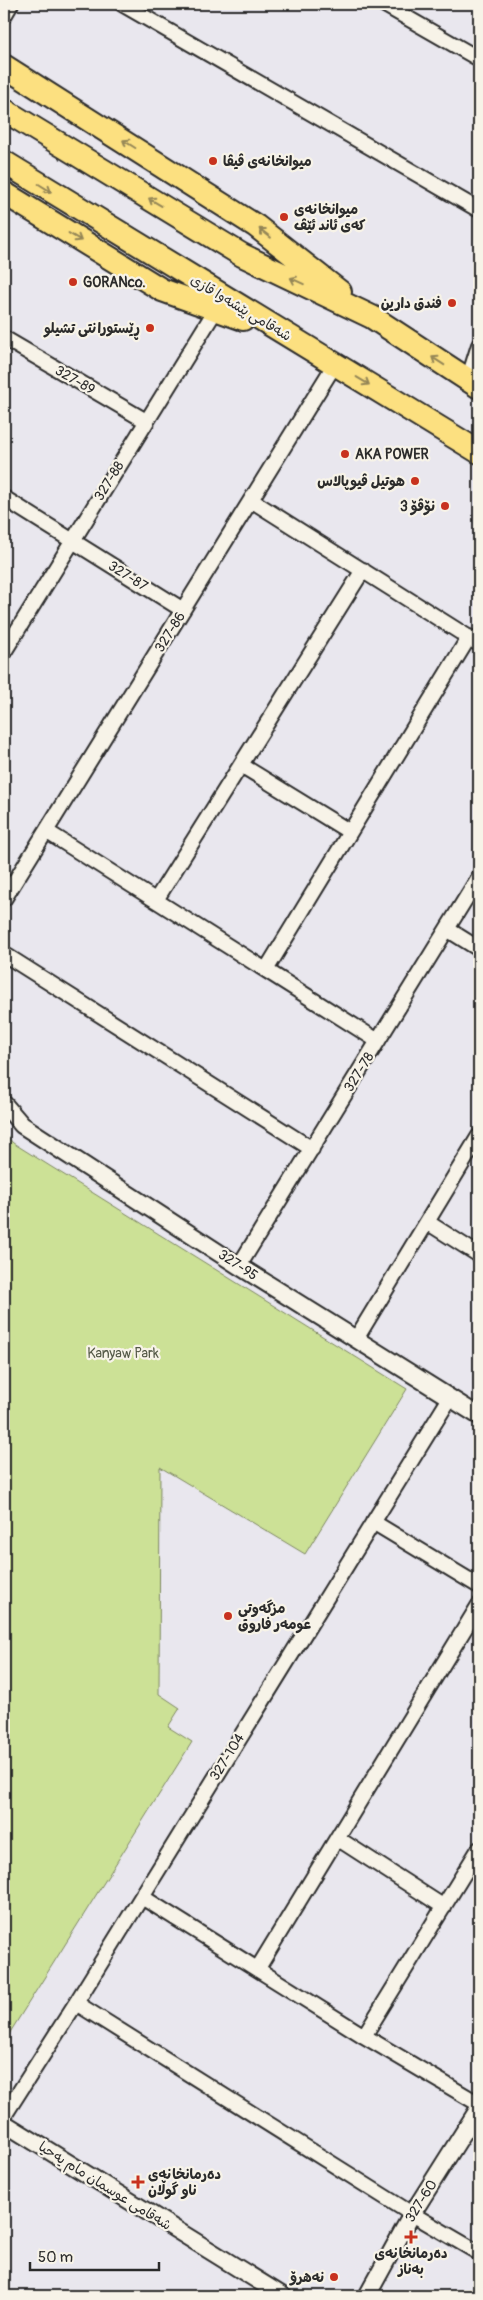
<svg xmlns="http://www.w3.org/2000/svg" width="483" height="2300" viewBox="0 0 483 2300" font-family="Pangolin,'Playpen Sans Arabic',sans-serif">
	<style>
		.green { fill: #cce196; stroke: #7c8660 }
		.lines { fill: none; stroke-linecap: round; stroke-linejoin: round }
		.minor-casing { stroke: #2b2b2b; stroke-width: 18 }
		.tertiary-casing { stroke: #2b2b2b; stroke-width: 20 }
		.trunk-casing { stroke: #2b2b2b; stroke-width: 26 }
		.minor { stroke: #f7f3e8; stroke-width: 14 }
		.tertiary { stroke: #f7f3e8; stroke-width: 16 }
		.trunk { stroke: #fce080; stroke-width: 22 }
		.oneway { stroke: #948656 }
		.poi-dot { fill: #c8321e; stroke: #f7f3e8; stroke-width: 2 }
		.labels { text-anchor: middle; dominant-baseline: central; stroke-width: 4.5; stroke-linejoin: round; paint-order: stroke }
		.poi-label { font-size: 14px; font-weight: bold; fill: #2b2b2b; stroke: #f7f3e8; text-anchor: start }
		.street-label { font-size: 14px; fill: #2b2b2b; stroke: #f7f3e8 }
		.park-label { font-size: 14px; fill: #535846; stroke: #f7f3e8 }
	</style>
	<rect width="100%" height="100%" fill="#e9e7ee"/>
	<filter id="ink" filterUnits="userSpaceOnUse"><feTurbulence type="fractalNoise" baseFrequency=".02" numOctaves="2"/><feDisplacementMap in="SourceGraphic" scale="10" xChannelSelector="R" yChannelSelector="G"/><feConvolveMatrix kernelMatrix="1 2 1 2 8 2 1 2 1" color-interpolation-filters="sRGB"/></filter>
	<g filter="url(#ink)">
		<path class="green" d="M 4,1133 L 13,1143 L 407,1389 L 305,1554 L 160,1467 L 159,1694 L 180,1708 L 168,1727 L 192,1742 L 4,2042 Z"/>
		<g class="lines">
			<defs>
				<path id="minor" d="M 122,4 L 479,210
					M 383,4 L 479,59
					M 4,16 L 11,4
					M 4,338 L 146,421
					M 468,380 L 479,345
					M 4,498 L 183,610
					M 251,500 L 479,644
					M 4,652 L 215,311
					M 241,765 L 350,832
					M 46,831 L 378,1041
					M 4,899 L 335,364
					M 156,900 L 363,570
					M 447,929 L 479,949
					M 4,954 L 312,1149
					M 266,970 L 469,637
					M 427,1222 L 479,1255
					M 239,1266 L 479,877
					M 356,1339 L 479,1136
					M 373,1522 L 479,1586
					M 337,1838 L 444,1907
					M 142,1897 L 364,2036 L 479,2104
					M 258,1968 L 479,1605
					M 76,2003 L 412,2214 L 479,2253
					M 364,2036 L 479,1849
					M 4,2116 L 76,2003 L 450,1398"/>
				<path id="tertiary" d="M 4,1104 L 22,1125 L 239,1266 L 479,1416
					M 4,2123 L 283,2296
					M 367,2296 L 412,2214 L 479,2108"/>
				<path id="trunk" d="M 4,66 L 256,226 L 340,292
					M 4,110 L 242,255 L 372,317 L 479,387
					M 4,162 L 479,452
					M 4,193 L 162,290 L 243,319"/>
			</defs>
			<use href="#minor" class="minor-casing"/>
			<use href="#tertiary" class="tertiary-casing"/>
			<use href="#trunk" class="trunk-casing"/>
			<use href="#minor" class="minor"/>
			<use href="#tertiary" class="tertiary"/>
			<use href="#trunk" class="trunk"/>
		</g>
		<defs><path id="oneway-shaft" d="M-6 0H5M1.5-3L5.5 0L1.5 3" fill="none" stroke-width="1.6" stroke-linecap="round" stroke-linejoin="round" transform="scale(1.25)"/></defs>
		<g class="oneway">
			<use href="#oneway-shaft" transform="translate(129 144) rotate(-148)"/>
			<use href="#oneway-shaft" transform="translate(45 188) rotate(32)"/>
			<use href="#oneway-shaft" transform="translate(155 202) rotate(-149)"/>
			<use href="#oneway-shaft" transform="translate(265 233) rotate(-142)"/>
			<use href="#oneway-shaft" transform="translate(75 237) rotate(31)"/>
			<use href="#oneway-shaft" transform="translate(297 281) rotate(-155)"/>
			<use href="#oneway-shaft" transform="translate(438 361) rotate(-147)"/>
			<use href="#oneway-shaft" transform="translate(363 381) rotate(31)"/>
		</g>
	</g>
	<g class="poi-dot">
		<circle cx="213" cy="161" r="5"/>
		<circle cx="284" cy="217" r="5"/>
		<circle cx="73" cy="282" r="5"/>
		<circle cx="452" cy="303" r="5"/>
		<circle cx="150" cy="328" r="5"/>
		<circle cx="345" cy="454" r="5"/>
		<circle cx="415" cy="481" r="5"/>
		<circle cx="445" cy="506" r="5"/>
		<circle cx="228" cy="1616" r="5"/>
		<path d="M135.5 2174.5h5v5h5v5h-5v5h-5v-5h-5v-5h5z"/>
		<path d="M408.5 2229.5h5v5h5v5h-5v5h-5v-5h-5v-5h5z"/>
		<circle cx="334" cy="2277" r="5"/>
	</g>
	<g class="labels">
		<g class="poi-label">
			<text x="223" y="161">میوانخانەی ڤیڤا</text>
			<text x="294" y="209">میوانخانەی<tspan x="294" dy="16">کەی ئاند ئێڤ</tspan></text>
			<text x="83" y="282">GORANco.</text>
			<text x="442" y="303" text-anchor="end">فندق دارين</text>
			<text x="140" y="328" text-anchor="end">ڕێستورانتی تشیلو</text>
			<text x="355" y="454">AKA POWER</text>
			<text x="405" y="481" text-anchor="end">هوتیل ڤیوپالاس</text>
			<text x="435" y="506" text-anchor="end">نۆڤۆ 3</text>
			<text x="238" y="1608">مزگەوتی<tspan x="238" dy="16">عومەر فاروق</tspan></text>
			<text x="148" y="2174">دەرمانخانەی<tspan x="148" dy="16">ناو گوڵان</tspan></text>
			<text x="411" y="2253" text-anchor="middle">دەرمانخانەی<tspan x="411" dy="16">بەناز</tspan></text>
			<text x="324" y="2277" text-anchor="end">نەهرۆ</text>
		</g>
		<g class="street-label">
			<text transform="translate(241 308) rotate(31)">شەقامی پێشەوا قازی</text>
			<text transform="translate(75 380) rotate(30)">327-89</text>
			<text transform="translate(109 481) rotate(-58)">327-88</text>
			<text transform="translate(128 576) rotate(32)">327-87</text>
			<text transform="translate(170 632) rotate(-58)">327-86</text>
			<text transform="translate(359 1072) rotate(-58)">327-78</text>
			<text transform="translate(238 1265) rotate(33)">327-95</text>
			<text transform="translate(227 1757) rotate(-58)">327-104</text>
			<text transform="translate(105 2186) rotate(32)">شەقامی عوسمان مام یەحیا</text>
			<text transform="translate(421 2201) rotate(-58)">327-60</text>
		</g>
		<g class="park-label">
			<text x="123" y="1353">Kanyaw Park</text>
		</g>
	</g>
	<rect width="483" height="2300" fill="none" stroke="#f7f3e8" stroke-width="20"/>
	<rect x="10" y="10" width="463" height="2280" fill="none" stroke="#2b2b2b" stroke-width="2" filter="url(#ink)"/>
	<path d="M30 2262v8h129v-8" fill="none" stroke="#2b2b2b" stroke-width="2.5"/>
	<text x="38" y="2262" font-size="15" fill="#2b2b2b" stroke="#f7f3e8" stroke-width="4" paint-order="stroke">50 m</text>
</svg>
